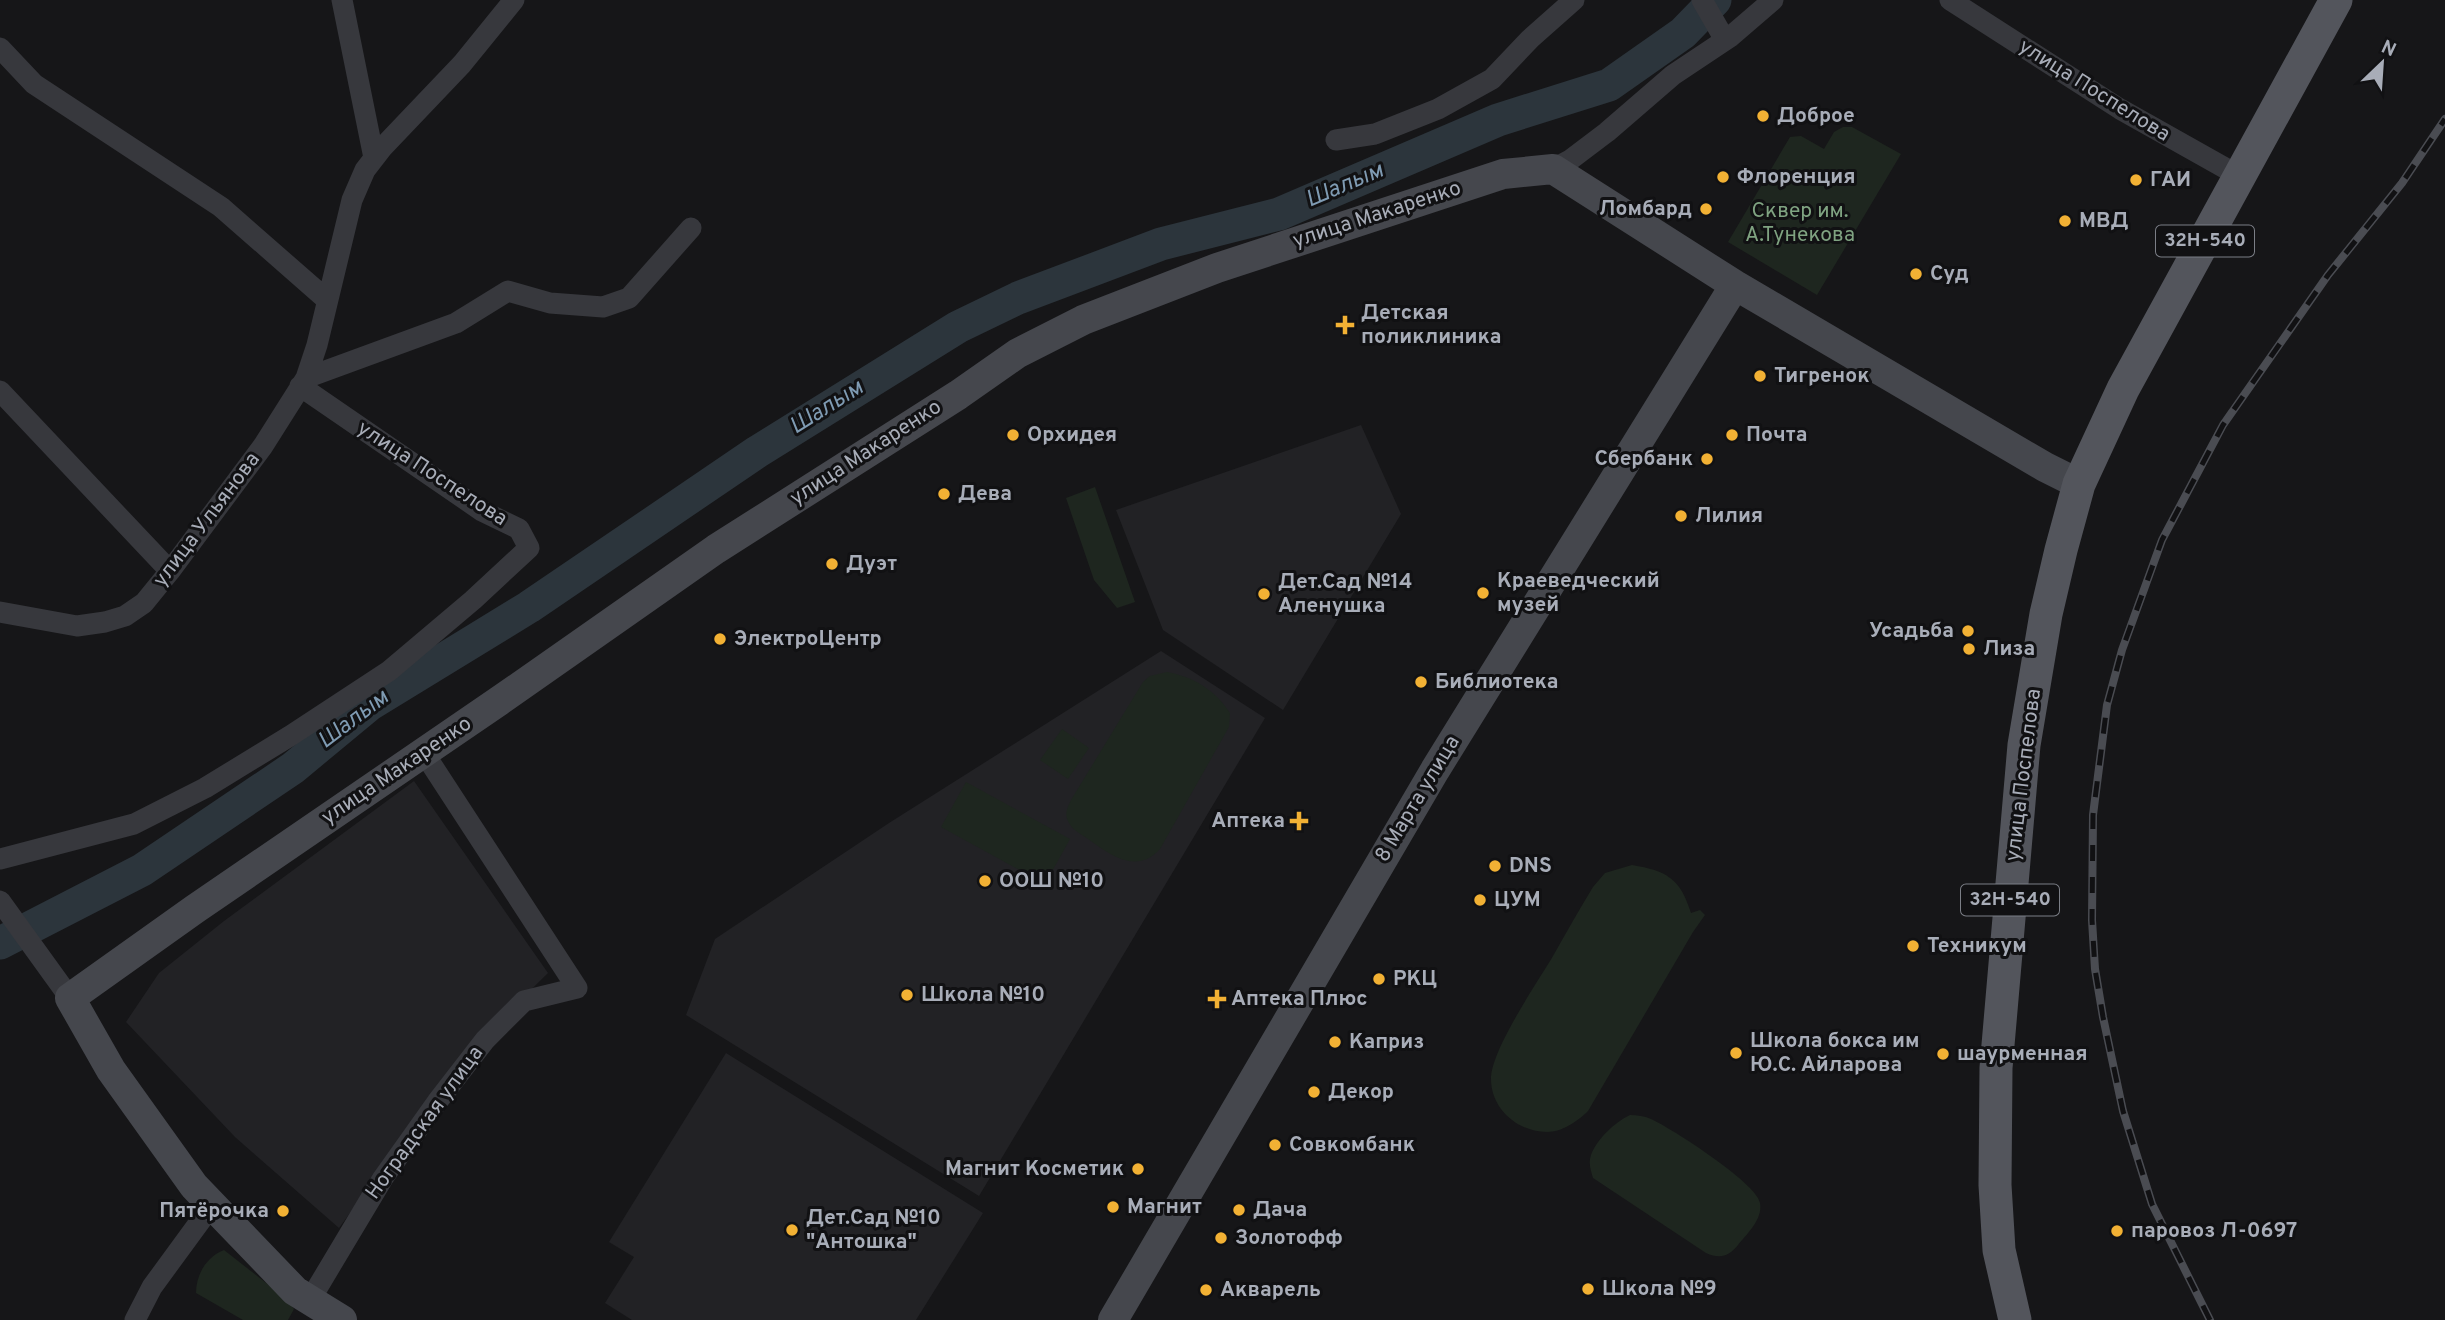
<svg xmlns="http://www.w3.org/2000/svg" width="2445" height="1320" viewBox="0 0 2445 1320" font-family="Overpass,sans-serif">
	<style>
		.built { fill: #222225 }
		.green { fill: #1e261f }
		.lines { fill: none; stroke-linecap: round; stroke-linejoin: round }
		.river { stroke: #2c353c; stroke-width: 33 }
		.street { stroke: #37383d; stroke-width: 21 }
		.secondary { stroke: #45474d; stroke-width: 30 }
		.primary { stroke: #53555c; stroke-width: 33 }
		.rail-casing { stroke: #4a4c52; stroke-width: 8 }
		.rail { stroke: #111113; stroke-width: 5; stroke-dasharray: 16; stroke-linecap: butt }
		.poi-dot { fill: #f2b134; stroke: #111113; stroke-width: 2.5 }
		.labels { text-anchor: middle; dominant-baseline: central; stroke-width: 6; stroke-linejoin: round; paint-order: stroke }
		.shield { fill: #111113; stroke: #7b7e86; stroke-width: 2 }
		.shield-label { font-size: 19px; font-weight: bold; fill: #a8adb8 }
		.street-label { font-size: 21px; fill: #a8adb8; stroke: #111113 }
		.poi-label { font-size: 21px; font-weight: bold; fill: #a8adb8; stroke: #111113; text-anchor: start }
		.park-label { font-size: 21px; fill: #7fa381; stroke: #111113 }
		.water-label { font-size: 23px; font-style: italic; fill: #7f9bb3; stroke: #111113 }
	</style>
	<rect width="100%" height="100%" fill="#161618"/>
	<path class="built" d="M 1361,425 L 1401,514 L 1283,710 L 1163,630 L 1116,510 Z
		M 1161,651 L 1265,718 L 979,1196 L 686,1015 L 715,939 L 889,823 Z
		M 414,781 L 548,973 L 466,1054 L 339,1228 L 235,1137 L 126,1022 L 159,973 L 224,921 Z
		M 726,1053 L 983,1213 L 916,1320 L 632,1320 L 605,1303 L 634,1257 L 609,1242 Z"/>
	<path class="green" d="M 1843,127 L 1852,127 L 1901,154 L 1817,295 L 1728,242 L 1790,137 L 1801,136 L 1824,149 L 1834,132 Z
		M 1095,487 L 1135,602 L 1117,608 L 1094,580 L 1066,498 Z
		M 1167,672 C 1194,677 1215,690 1230,713 L 1229,727 L 1160,849 C 1136,875 1111,855 1088,839 C 1081,834 1071,829 1068,821 C 1064,813 1068,807 1071,800 L 1143,682 L 1150,676 Z
		M 1062,729 L 1089,748 L 1068,779 L 1040,760 Z
		M 966,782 L 1070,839 L 1045,884 L 941,827 Z
		M 1632,865 C 1667,871 1680,878 1691,913 L 1700,910 L 1705,915 L 1693,932 L 1588,1111 C 1578,1121 1562,1132 1547,1132 C 1518,1132 1491,1109 1491,1079 C 1491,1050 1537,983 1553,956 C 1566,933 1579,910 1593,887 L 1605,873 Z
		M 1630,1115 C 1637,1115 1644,1116 1651,1119 C 1671,1128 1757,1183 1760,1203 C 1763,1219 1747,1234 1738,1245 C 1728,1257 1720,1259 1706,1253 L 1593,1178 C 1591,1171 1588,1163 1591,1155 C 1597,1139 1615,1122 1630,1115 Z
		M 224,1250 L 284,1297 L 294,1309 L 288,1320 L 243,1320 L 196,1293 C 196,1275 206,1257 224,1250 Z"/>
	<g class="lines">
		<path class="river" d="M 0,943 L 142,870 L 293,768 L 369,705 L 529,607 L 757,452 L 958,327 L 1018,298 L 1161,244 L 1279,214 L 1498,120 L 1609,85 L 1683,33 L 1715,0"/>
		<path class="street" d="M 342,0 L 374,158
			M 1702,0 L 1725,40
			M 1950,0 L 2120,109 L 2241,177
			M 0,48 L 34,84 L 221,207 L 326,299
			M 1336,140 L 1375,134 L 1438,109 L 1492,79 L 1530,39 L 1574,0
			M 1553,169 L 1570,160 L 1607,132 L 1673,75 L 1730,37 L 1773,0
			M 306,378 L 456,323 L 508,291 L 550,303 L 603,307 L 629,298 L 691,228
			M 0,391 L 170,571
			M 0,612 L 77,626 L 105,622 L 125,616 L 144,603 L 170,571 L 263,446 L 306,378 L 317,345 L 352,200 L 365,170 L 382,148 L 462,64 L 514,0
			M 0,859 L 134,824 L 205,788 L 290,736 L 389,671 L 473,600 L 529,548 L 519,529 L 482,511 L 300,386
			M 0,901 L 70,998
			M 310,1300 L 383,1178 L 437,1102 L 485,1040 L 524,1001 L 577,988 L 424,753
			M 135,1320 L 152,1287 L 212,1205"/>
		<path class="secondary" d="M 342,1320 L 295,1291 L 194,1186 L 111,1070 L 70,998 L 195,909 L 499,701 L 716,549 L 958,395 L 1018,353 L 1083,320 L 1217,268 L 1503,174 L 1553,169 L 1735,285 L 2045,467 L 2079,484
			M 1113,1320 L 1435,770 L 1735,285"/>
		<path class="primary" d="M 2015,1320 L 1999,1250 L 1995,1185 L 1996,1068 L 2024,745 L 2046,614 L 2061,550 L 2079,484 L 2123,389 L 2336,0"/>
		<defs>
			<path id="rail" d="M 2210,1320 L 2152,1204 L 2123,1111 L 2103,1017 L 2095,969 L 2092,920 L 2093,815 L 2107,705 L 2122,650 L 2162,540 L 2223,425 L 2328,275 L 2402,183 L 2445,119"/>
		</defs>
		<use href="#rail" class="rail-casing"/>
		<use href="#rail" class="rail"/>
	</g>
	<g class="poi-dot">
		<circle cx="1763" cy="116" r="7"/>
		<circle cx="1723" cy="177" r="7"/>
		<circle cx="2136" cy="180" r="7"/>
		<circle cx="1706" cy="209" r="7"/>
		<circle cx="2065" cy="221" r="7"/>
		<circle cx="1916" cy="274" r="7"/>
		<path d="M1341.5 314.5h7v7h7v7h-7v7h-7v-7h-7v-7h7z"/>
		<circle cx="1760" cy="376" r="7"/>
		<circle cx="1013" cy="435" r="7"/>
		<circle cx="1732" cy="435" r="7"/>
		<circle cx="1707" cy="459" r="7"/>
		<circle cx="944" cy="494" r="7"/>
		<circle cx="1681" cy="516" r="7"/>
		<circle cx="832" cy="564" r="7"/>
		<circle cx="1483" cy="593" r="7"/>
		<circle cx="1264" cy="594" r="7"/>
		<circle cx="1968" cy="631" r="7"/>
		<circle cx="720" cy="639" r="7"/>
		<circle cx="1969" cy="649" r="7"/>
		<circle cx="1421" cy="682" r="7"/>
		<path d="M1295.5 810.5h7v7h7v7h-7v7h-7v-7h-7v-7h7z"/>
		<circle cx="1495" cy="866" r="7"/>
		<circle cx="985" cy="881" r="7"/>
		<circle cx="1480" cy="900" r="7"/>
		<circle cx="1913" cy="946" r="7"/>
		<circle cx="1379" cy="979" r="7"/>
		<circle cx="907" cy="995" r="7"/>
		<path d="M1213.5 988.5h7v7h7v7h-7v7h-7v-7h-7v-7h7z"/>
		<circle cx="1335" cy="1042" r="7"/>
		<circle cx="1736" cy="1053" r="7"/>
		<circle cx="1943" cy="1054" r="7"/>
		<circle cx="1314" cy="1092" r="7"/>
		<circle cx="1275" cy="1145" r="7"/>
		<circle cx="1138" cy="1169" r="7"/>
		<circle cx="1113" cy="1207" r="7"/>
		<circle cx="1239" cy="1210" r="7"/>
		<circle cx="283" cy="1211" r="7"/>
		<circle cx="792" cy="1230" r="7"/>
		<circle cx="2117" cy="1231" r="7"/>
		<circle cx="1221" cy="1238" r="7"/>
		<circle cx="1588" cy="1289" r="7"/>
		<circle cx="1206" cy="1290" r="7"/>
	</g>
	<g class="labels">
		<g class="shield">
			<rect x="2156" y="225.5" width="98" height="31" rx="5"/>
			<rect x="1961" y="884.5" width="98" height="31" rx="5"/>
		</g>
		<g class="shield-label">
			<text x="2205" y="241">32Н-540</text>
			<text x="2010" y="900">32Н-540</text>
		</g>
		<g class="street-label">
			<text transform="translate(2094 91) rotate(32)">улица Поспелова</text>
			<text transform="translate(1377 215) rotate(-18)">улица Макаренко</text>
			<text transform="translate(866 453) rotate(-33)">улица Макаренко</text>
			<text transform="translate(432 474) rotate(33)">улица Поспелова</text>
			<text transform="translate(207 520) rotate(-53)">улица Ульянова</text>
			<text transform="translate(397 771) rotate(-34)">улица Макаренко</text>
			<text transform="translate(2024 775) rotate(-83)">улица Поспелова</text>
			<text transform="translate(1418 799) rotate(-59)">8 Марта улица</text>
			<text transform="translate(425 1123) rotate(-54)">Ноградская улица</text>
		</g>
		<g class="poi-label">
			<text x="1777" y="116">Доброе</text>
			<text x="1737" y="177">Флоренция</text>
			<text x="2150" y="180">ГАИ</text>
			<text x="1692" y="209" text-anchor="end">Ломбард</text>
			<text x="2079" y="221">МВД</text>
			<text x="1930" y="274">Суд</text>
			<text x="1361" y="313">Детская<tspan x="1361" dy="24">поликлиника</tspan></text>
			<text x="1774" y="376">Тигренок</text>
			<text x="1027" y="435">Орхидея</text>
			<text x="1746" y="435">Почта</text>
			<text x="1693" y="459" text-anchor="end">Сбербанк</text>
			<text x="958" y="494">Дева</text>
			<text x="1695" y="516">Лилия</text>
			<text x="846" y="564">Дуэт</text>
			<text x="1497" y="581">Краеведческий<tspan x="1497" dy="24">музей</tspan></text>
			<text x="1278" y="582">Дет.Сад №14<tspan x="1278" dy="24">Аленушка</tspan></text>
			<text x="1954" y="631" text-anchor="end">Усадьба</text>
			<text x="734" y="639">ЭлектроЦентр</text>
			<text x="1983" y="649">Лиза</text>
			<text x="1435" y="682">Библиотека</text>
			<text x="1285" y="821" text-anchor="end">Аптека</text>
			<text x="1509" y="866">DNS</text>
			<text x="999" y="881">ООШ №10</text>
			<text x="1494" y="900">ЦУМ</text>
			<text x="1927" y="946">Техникум</text>
			<text x="1393" y="979">РКЦ</text>
			<text x="921" y="995">Школа №10</text>
			<text x="1231" y="999">Аптека Плюс</text>
			<text x="1750" y="1041">Школа бокса им<tspan x="1750" dy="24">Ю.С. Айларова</tspan></text>
			<text x="1349" y="1042">Каприз</text>
			<text x="1957" y="1054">шаурменная</text>
			<text x="1328" y="1092">Декор</text>
			<text x="1289" y="1145">Совкомбанк</text>
			<text x="1124" y="1169" text-anchor="end">Магнит Косметик</text>
			<text x="1127" y="1207">Магнит</text>
			<text x="1253" y="1210">Дача</text>
			<text x="269" y="1211" text-anchor="end">Пятёрочка</text>
			<text x="806" y="1218">Дет.Сад №10<tspan x="806" dy="24">"Антошка"</tspan></text>
			<text x="2131" y="1231">паровоз Л-0697</text>
			<text x="1235" y="1238">Золотофф</text>
			<text x="1602" y="1289">Школа №9</text>
			<text x="1220" y="1290">Акварель</text>
		</g>
		<g class="park-label">
			<text x="1800" y="211">Сквер им.<tspan x="1800" dy="24">А.Тунекова</tspan></text>
		</g>
		<g class="water-label">
			<text transform="translate(1345 186) rotate(-23)">Шалым</text>
			<text transform="translate(827 408) rotate(-32)">Шалым</text>
			<text transform="translate(354 720) rotate(-37)">Шалым</text>
		</g>
	</g>
	<g transform="translate(2382 63) rotate(25)" stroke="#111113" stroke-width="5" paint-order="stroke">
	<path d="M0-5L12 26L0 18L-12 26Z" fill="#a8adb8"/>
	<text y="-10" font-size="19" font-weight="bold" text-anchor="middle" fill="#a8adb8">N</text>
	</g>
</svg>
